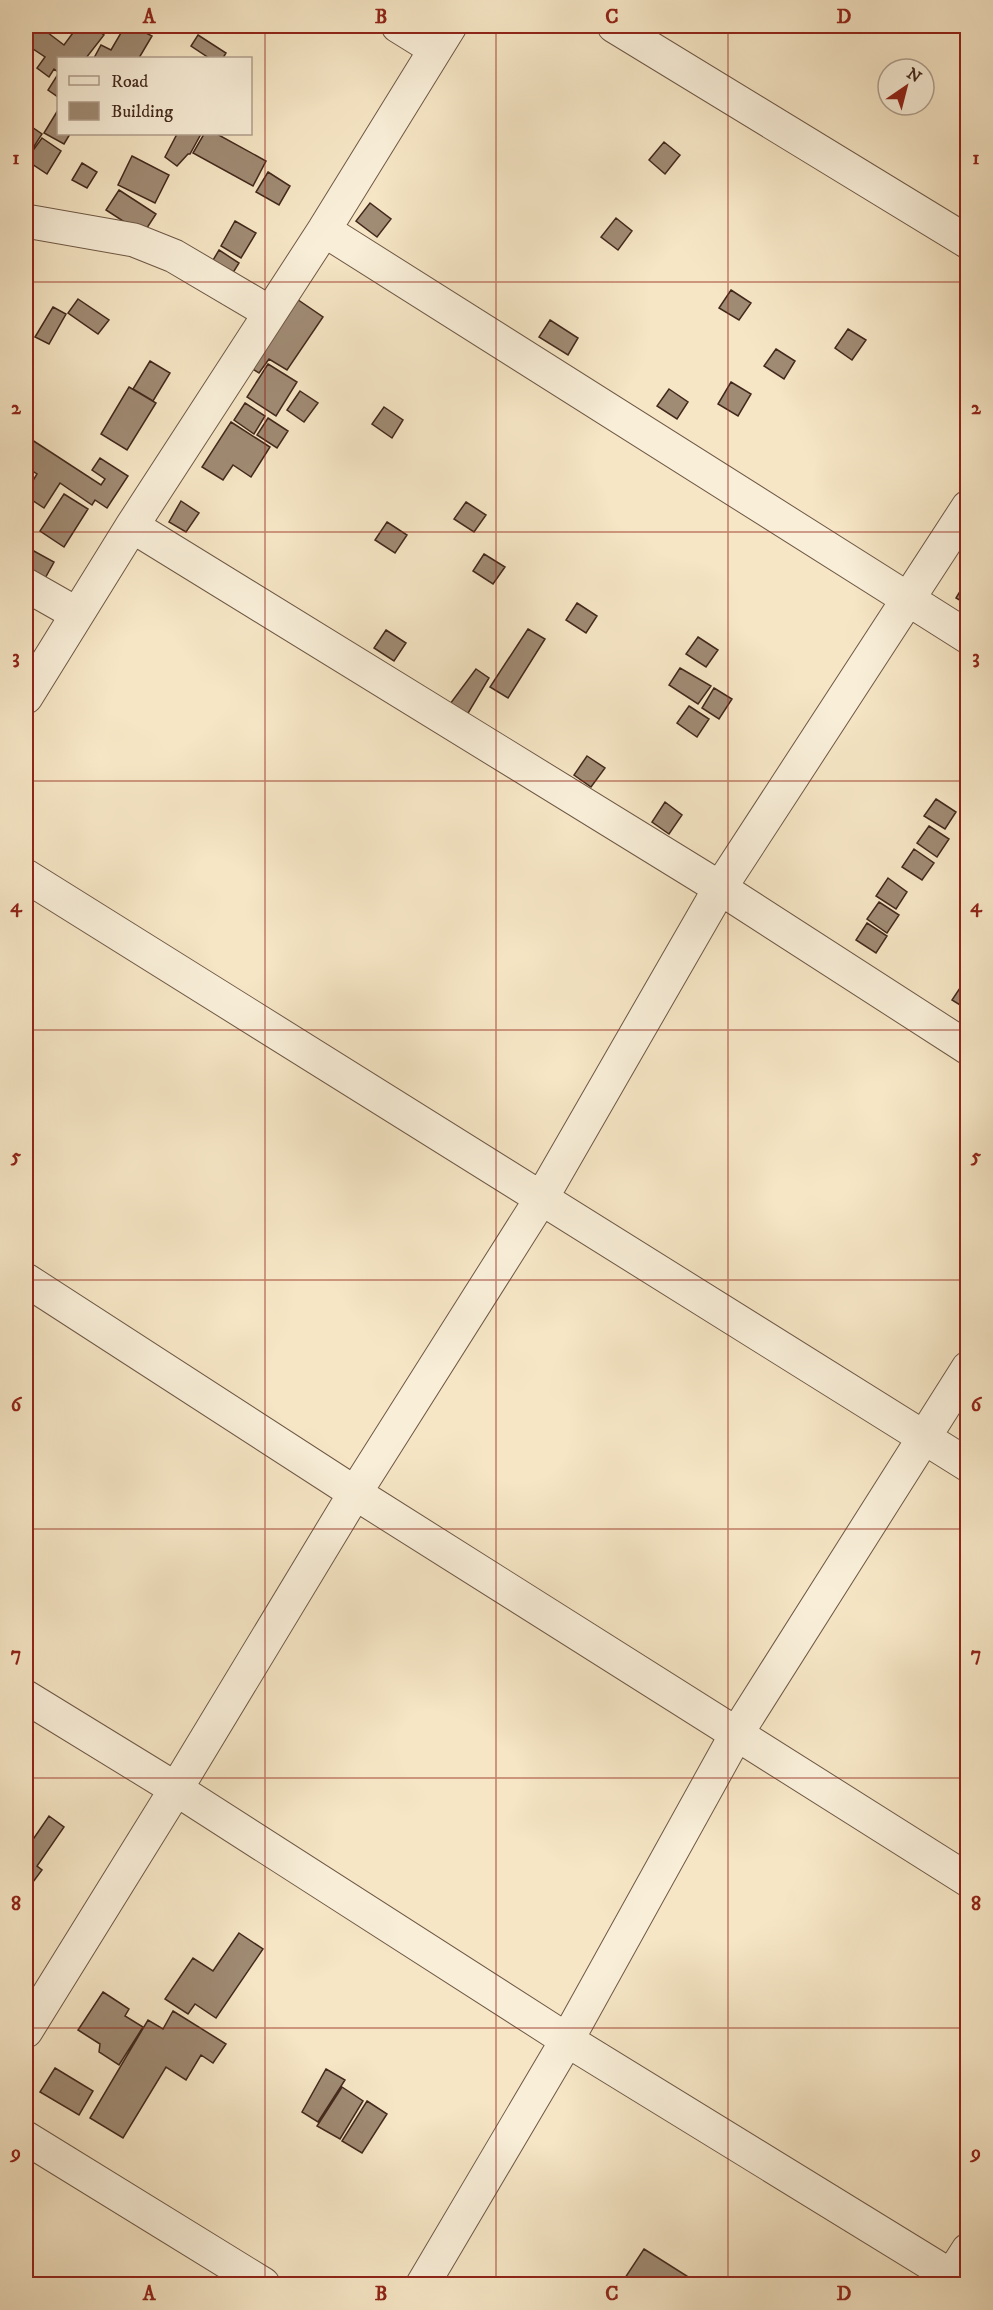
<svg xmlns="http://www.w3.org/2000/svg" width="993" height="2310" viewBox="0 0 993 2310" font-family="'IM FELL DW Pica',serif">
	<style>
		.building { fill: #a08b74; stroke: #42281c; stroke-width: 1.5 }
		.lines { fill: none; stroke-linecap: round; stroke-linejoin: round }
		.minor-casing { stroke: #6f5846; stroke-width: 35 }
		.minor { stroke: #f9efd9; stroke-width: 33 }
		.grid { fill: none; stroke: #8f2418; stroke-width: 1.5; stroke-opacity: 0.55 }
		.neatline { fill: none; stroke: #8f2418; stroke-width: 2 }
		.grid-label { font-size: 20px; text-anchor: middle; font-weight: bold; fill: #8f2418 }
	</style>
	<rect width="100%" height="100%" fill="#f6e6c5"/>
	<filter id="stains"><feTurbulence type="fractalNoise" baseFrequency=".00333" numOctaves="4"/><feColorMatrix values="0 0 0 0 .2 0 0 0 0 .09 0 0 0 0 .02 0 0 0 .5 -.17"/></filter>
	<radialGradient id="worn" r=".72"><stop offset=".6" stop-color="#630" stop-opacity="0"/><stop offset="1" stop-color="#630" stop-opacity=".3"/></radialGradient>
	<path class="building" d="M 39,26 L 64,45 L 78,26 L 92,26 L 104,35 L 86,58 L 58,58 L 58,72 L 54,69 L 49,77 L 37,68 L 45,57 L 30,47 L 26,53 L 26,44 Z
		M 125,26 L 133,26 L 152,36 L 139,58 L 94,58 L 101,45 L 111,50 Z
		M 198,35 L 226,53 L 223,58 L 209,58 L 191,46 Z
		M 58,74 L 58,97 L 48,90 Z
		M 58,110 L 58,134 L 70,134 L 64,144 L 44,133 Z
		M 26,123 L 42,134 L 26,159 Z
		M 177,134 L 201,134 L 190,154 L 188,154 L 177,166 L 165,157 Z
		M 204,134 L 217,134 L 266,161 L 253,186 L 193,153 Z
		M 42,138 L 61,151 L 47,174 L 26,160 Z
		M 664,142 L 680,155 L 665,174 L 649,160 Z
		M 132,156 L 169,175 L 155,203 L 118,185 Z
		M 82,163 L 97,172 L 87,188 L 72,180 Z
		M 268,172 L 290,186 L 279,205 L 256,192 Z
		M 119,190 L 156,214 L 143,234 L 106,210 Z
		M 370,203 L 391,219 L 377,237 L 356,221 Z
		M 616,218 L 632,231 L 618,250 L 601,237 Z
		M 235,221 L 256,233 L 241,258 L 221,246 Z
		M 219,250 L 239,263 L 226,284 L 206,272 Z
		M 731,290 L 751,303 L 739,320 L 719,308 Z
		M 291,295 L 323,317 L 287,370 L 269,359 L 259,373 L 245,364 Z
		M 78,299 L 109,320 L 98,334 L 68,313 Z
		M 53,307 L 66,314 L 49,344 L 35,337 Z
		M 550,320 L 578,338 L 568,355 L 539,337 Z
		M 848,329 L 866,340 L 852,360 L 835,348 Z
		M 776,349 L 795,361 L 784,379 L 764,366 Z
		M 150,361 L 170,373 L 153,401 L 133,389 Z
		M 268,364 L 297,382 L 276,416 L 247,397 Z
		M 731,382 L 751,394 L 738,416 L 718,404 Z
		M 129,387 L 156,403 L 127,450 L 101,434 Z
		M 669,389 L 688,402 L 677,419 L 657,406 Z
		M 300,391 L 318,403 L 304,422 L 287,410 Z
		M 245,403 L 265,416 L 254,434 L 234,420 Z
		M 384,407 L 403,420 L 392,438 L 372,424 Z
		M 268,418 L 288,431 L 277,448 L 257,435 Z
		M 231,422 L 270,447 L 251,477 L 233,465 L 223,480 L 202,467 Z
		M 26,436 L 101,485 L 105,479 L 92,470 L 100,458 L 128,476 L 107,508 L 95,500 L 92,505 L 60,483 L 44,508 L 26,496 L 26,492 L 37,474 L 34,472 L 26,485 Z
		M 64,494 L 88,509 L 64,547 L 40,531 Z
		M 181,501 L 199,513 L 186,532 L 169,522 Z
		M 466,502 L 486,515 L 474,532 L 454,519 Z
		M 387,522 L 407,535 L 395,553 L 375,540 Z
		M 32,550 L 54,562 L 43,582 L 26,572 L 26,562 Z
		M 484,554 L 505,567 L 493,584 L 473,571 Z
		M 968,578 L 968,605 L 956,598 Z
		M 577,603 L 597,616 L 586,633 L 566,620 Z
		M 528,629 L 545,639 L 508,698 L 490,687 Z
		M 386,630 L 406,643 L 394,661 L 374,648 Z
		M 698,637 L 718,650 L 706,667 L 686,654 Z
		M 680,668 L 711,686 L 698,704 L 669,685 Z
		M 476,669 L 489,678 L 467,715 L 450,704 Z
		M 714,688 L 732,699 L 719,719 L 702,708 Z
		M 689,706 L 709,719 L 697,737 L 677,723 Z
		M 587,756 L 605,768 L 591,787 L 574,775 Z
		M 936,799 L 956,812 L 945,829 L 924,816 Z
		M 665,802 L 682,815 L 669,834 L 652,822 Z
		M 929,826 L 949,839 L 937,857 L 917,843 Z
		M 914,849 L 934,863 L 922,880 L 902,867 Z
		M 888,878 L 907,892 L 896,909 L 876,896 Z
		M 879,902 L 899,915 L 887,933 L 867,919 Z
		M 867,923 L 887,936 L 876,953 L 856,940 Z
		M 964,982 L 968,984 L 968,1010 L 952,1000 Z
		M 49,1816 L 64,1827 L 37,1866 L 42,1870 L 33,1882 L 26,1877 L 26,1841 L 29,1835 L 34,1838 Z
		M 239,1933 L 263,1949 L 216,2018 L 195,2004 L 188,2014 L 165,1999 L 193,1958 L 213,1971 Z
		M 103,1992 L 129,2009 L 125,2016 L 143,2027 L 119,2065 L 99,2052 L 100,2044 L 78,2030 Z
		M 173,2011 L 226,2044 L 213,2063 L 201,2055 L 186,2080 L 166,2067 L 123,2138 L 90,2118 L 148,2020 L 163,2029 Z
		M 55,2068 L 93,2091 L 79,2115 L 40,2092 Z
		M 326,2069 L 345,2080 L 318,2122 L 302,2112 Z
		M 342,2087 L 363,2101 L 340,2139 L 317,2126 Z
		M 367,2101 L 387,2114 L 362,2153 L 342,2141 Z
		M 644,2249 L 690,2278 L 686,2284 L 621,2284 Z"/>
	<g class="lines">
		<defs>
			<path id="minor" d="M 398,26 L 435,49
				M 614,26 L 968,242
				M 26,221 L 134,240 L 174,256 L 269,312
				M 324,230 L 968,637
				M 132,526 L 720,888 L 968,1048
				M 26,585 L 77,614
				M 26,697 L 132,526 L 324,230 L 450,26
				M 26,876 L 968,1465
				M 26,1280 L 355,1493 L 968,1880
				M 26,1697 L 176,1789 L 567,2040 L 964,2284
				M 26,2031 L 176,1789 L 355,1493 L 541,1199 L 720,888 L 968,507
				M 26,2138 L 263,2284
				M 423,2284 L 567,2040 L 737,1733 L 968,1368
				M 946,2284 L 968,2250"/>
		</defs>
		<use href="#minor" class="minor-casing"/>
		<use href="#minor" class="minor"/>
	</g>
	<path class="grid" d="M 265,26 L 265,2284M 496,26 L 496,2284M 728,26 L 728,2284M 26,282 L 968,282M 26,532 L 968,532M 26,781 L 968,781M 26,1030 L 968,1030M 26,1280 L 968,1280M 26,1529 L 968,1529M 26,1778 L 968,1778M 26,2028 L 968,2028"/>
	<rect width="993" height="2310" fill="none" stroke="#f6e6c5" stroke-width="66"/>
	<rect x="57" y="57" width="195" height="78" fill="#f9efd9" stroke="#b09f8d" stroke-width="1.5"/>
	<rect x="69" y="76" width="30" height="9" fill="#f9efd9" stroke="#b09f8d" stroke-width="1.5"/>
	<text x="111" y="87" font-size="18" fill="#42281c">Road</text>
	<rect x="69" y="102" width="30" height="18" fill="#a08b74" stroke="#b09f8d" stroke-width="1.5"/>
	<text x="111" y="117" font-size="18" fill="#42281c">Building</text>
	<g transform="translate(906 87) rotate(35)"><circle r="28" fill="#f9efd9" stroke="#b09f8d" stroke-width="1.5"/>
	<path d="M0-4.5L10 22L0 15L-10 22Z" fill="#8f2418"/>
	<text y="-9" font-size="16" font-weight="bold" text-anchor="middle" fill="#42281c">N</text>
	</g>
	<rect x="33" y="33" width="927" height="2244" class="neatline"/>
	<g class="grid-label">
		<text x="149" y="23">A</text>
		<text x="381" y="23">B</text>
		<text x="612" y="23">C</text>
		<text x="844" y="23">D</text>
		<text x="16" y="164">1</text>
		<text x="976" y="164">1</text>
		<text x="16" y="414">2</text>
		<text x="976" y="414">2</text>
		<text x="16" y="663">3</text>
		<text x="976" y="663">3</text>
		<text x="16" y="912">4</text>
		<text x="976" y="912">4</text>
		<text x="16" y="1162">5</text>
		<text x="976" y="1162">5</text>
		<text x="16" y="1411">6</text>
		<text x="976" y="1411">6</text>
		<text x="16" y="1660">7</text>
		<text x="976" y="1660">7</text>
		<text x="16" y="1910">8</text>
		<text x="976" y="1910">8</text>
		<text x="16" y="2159">9</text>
		<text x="976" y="2159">9</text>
		<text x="149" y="2300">A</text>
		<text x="381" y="2300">B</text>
		<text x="612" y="2300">C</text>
		<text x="844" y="2300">D</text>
	</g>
	<rect width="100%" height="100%" filter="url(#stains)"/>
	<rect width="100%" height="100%" fill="url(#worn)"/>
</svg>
